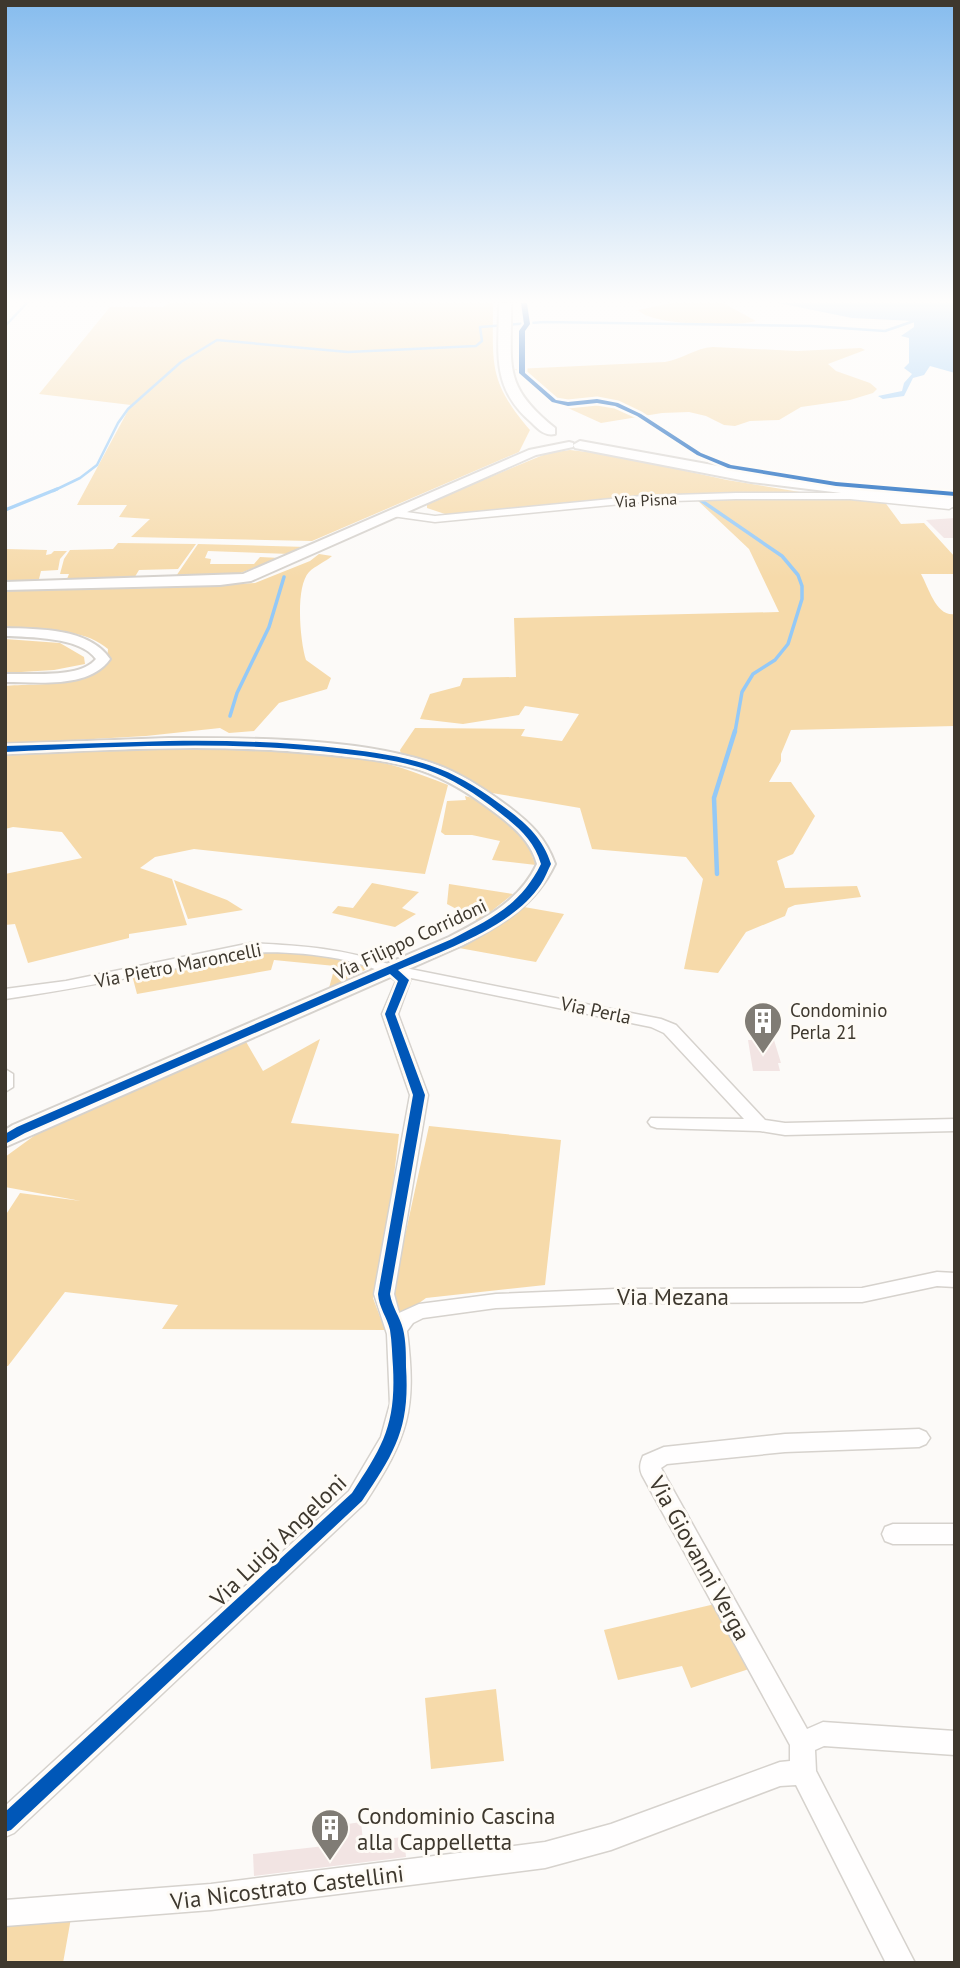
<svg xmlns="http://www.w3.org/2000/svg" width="960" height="1968" viewBox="0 0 960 1968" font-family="'PT Sans',sans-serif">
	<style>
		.green { fill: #f6daaa }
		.water { fill: #94c9f7 }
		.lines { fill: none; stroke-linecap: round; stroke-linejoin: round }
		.stream-far2 { stroke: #94c9f7; stroke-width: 2.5 }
		.stream-far1 { stroke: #94c9f7; stroke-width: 3.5 }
		.stream { stroke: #94c9f7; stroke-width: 4.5 }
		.building { fill: #f2e4e3 }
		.minor-casing { stroke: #d6d2cd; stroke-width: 3 }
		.tertiary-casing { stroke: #d6d2cd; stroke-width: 4 }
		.primary-casing { stroke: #d6d2cd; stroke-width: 4 }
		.minor { fill: #fffefe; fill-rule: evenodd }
		.tertiary { fill: #fffefe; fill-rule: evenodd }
		.primary { fill: #fffefe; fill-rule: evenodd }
		.cycleway-casing { stroke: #fefbf6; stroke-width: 5 }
		.cycleway { fill: #0057b8; fill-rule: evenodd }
		.labels { text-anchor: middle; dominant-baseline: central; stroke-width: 6; stroke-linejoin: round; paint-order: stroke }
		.far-street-label { font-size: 16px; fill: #3e382e; stroke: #fefbf6 }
		.street-label { font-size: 19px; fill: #3e382e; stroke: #fefbf6 }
		.poi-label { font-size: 19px; fill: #3e382e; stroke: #fefbf6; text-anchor: start }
		.near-street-label { font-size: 23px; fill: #3e382e; stroke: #fefbf6 }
		.near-poi-label { font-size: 23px; fill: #3e382e; stroke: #fefbf6; text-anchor: start }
	</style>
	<rect width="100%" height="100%" fill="#fcfaf8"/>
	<path class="green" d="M 170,303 L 493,303 C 493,365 488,381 530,430 L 519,452 L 312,541 L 131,537 L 150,519 L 119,517 L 127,505 L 77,505 L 131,405 L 39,394 L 110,307 L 163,307 Z
		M 672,303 L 723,303 L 756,321 C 735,327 652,326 638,310 Z
		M 713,347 L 797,351 L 861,348 L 865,350 L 828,364 L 836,371 L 870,383 L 877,389 L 873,393 L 850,400 L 801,407 L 779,420 L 750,421 L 735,426 L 724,425 L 706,416 L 689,412 L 662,413 L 601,423 L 548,399 L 515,369 L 665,362 C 683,359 695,348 713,347 Z
		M 570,450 L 613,455 L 727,480 L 800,492 L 801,494 L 629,497 L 463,514 L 445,514 L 427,508 L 427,503 L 548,453 Z
		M 845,498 L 884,501 L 901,524 L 924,523 L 955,557 L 955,574 L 921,574 C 929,588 936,617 955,614 L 955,726 L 791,730 L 781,754 L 781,761 L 769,782 L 791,782 L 815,816 L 793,854 L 777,861 L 785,888 L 857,886 L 861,897 L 795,905 L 788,908 L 785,916 L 746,932 L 718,973 L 684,969 L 703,879 L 686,857 L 592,849 L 580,808 L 486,792 L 401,755 L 400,750 L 415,728 L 525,729 L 521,736 L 562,741 L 579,714 L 525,706 L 519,715 L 463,724 L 420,719 L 430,694 L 460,686 L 463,678 L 516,677 L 514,618 L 779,612 L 749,549 L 696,499 Z
		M 118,543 L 196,544 L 178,569 L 139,570 L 133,580 L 71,581 L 67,579 L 69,574 L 60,574 L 64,559 L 70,550 L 113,549 Z
		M 198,544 L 307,547 L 290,554 L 208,551 L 205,558 L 211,559 L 210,564 L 254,564 L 260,557 L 280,558 L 230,577 L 174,579 Z
		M 5,549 L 47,550 L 46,555 L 51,554 L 54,551 L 67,551 L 60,559 L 58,570 L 41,571 L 38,583 L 5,583 Z
		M 319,554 L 332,556 C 325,562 315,566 309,572 C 295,587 300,641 306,660 L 331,678 L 327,689 L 279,703 L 254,731 L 229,733 L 220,728 L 146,736 L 5,744 L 5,686 C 35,683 107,690 108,649 C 82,626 38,631 5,630 L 5,590 L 166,588 L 255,583 L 310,561 Z
		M 5,639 L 60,643 L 84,657 L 85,664 L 54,670 L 5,673 Z
		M 192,747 C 260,748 336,748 402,768 C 417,773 433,779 448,785 L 425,874 L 194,849 L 155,857 L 140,868 L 172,879 L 187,925 L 129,934 L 129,938 L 28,963 L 15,924 L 5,925 L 5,874 L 82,858 L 62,832 L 13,827 L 5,829 L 5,754 Z
		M 465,796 C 484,800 511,824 524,839 C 529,846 532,857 536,865 L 492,860 L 500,841 L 472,835 L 445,835 L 441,832 L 447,801 L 466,800 Z
		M 174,880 L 227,900 L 243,910 L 188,919 Z
		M 372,883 L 419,892 L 402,908 L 416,914 L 395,927 L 332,913 L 338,906 L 353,908 Z
		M 449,884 L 513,894 L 479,921 L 447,904 Z
		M 524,907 L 564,914 L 536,962 L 459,948 L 505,921 Z
		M 255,950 C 294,952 336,950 371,967 L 329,988 L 335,966 L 274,960 L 271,970 L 137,994 L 132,975 Z
		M 320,1039 L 291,1123 L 399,1134 L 382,1276 L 373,1298 L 385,1330 L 162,1329 L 178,1305 L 65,1292 L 8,1366 L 5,1366 L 5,1216 L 20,1193 L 81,1201 L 5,1187 L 5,1157 L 38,1133 L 245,1040 L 263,1071 Z
		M 429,1126 L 561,1140 L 545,1285 L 426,1298 L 407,1312 L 395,1311 L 392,1295 Z
		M 715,1604 L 749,1669 L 691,1688 L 682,1666 L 618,1680 L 604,1630 Z
		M 496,1689 L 504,1761 L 431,1769 L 425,1698 Z
		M 71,1918 L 63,1963 L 5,1963 L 5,1923 Z"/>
	<path class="water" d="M 778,303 L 955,303 L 955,373 L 930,366 L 924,375 L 913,378 L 904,396 L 883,399 L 878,396 L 902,391 L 904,383 L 912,374 L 904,368 L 909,363 L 909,338 L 901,336 L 914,327 L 914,321 L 852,318 Z"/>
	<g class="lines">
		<path class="stream-far2" d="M 5,326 L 27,303
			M 53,491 L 80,478 L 97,465 L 118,423 L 128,409 L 181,362 L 217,340 L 348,352 L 476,346 L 482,341 L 480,327 L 544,322 L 811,326 L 885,331 L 914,321"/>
		<path class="stream-far1" d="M 699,499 L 782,556 L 798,575 L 802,586 L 802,599 L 788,644 L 775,660 L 753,674 L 742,692 L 735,732
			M 5,510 L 57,489
			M 230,716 L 237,693 L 269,627 L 284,577"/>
		<path class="stream" d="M 717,874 L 714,798 L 735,731"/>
	</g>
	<path class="building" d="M 955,518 L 955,538 L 944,538 L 926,520 Z
		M 748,1040 L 774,1040 L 781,1063 L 778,1063 L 780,1071 L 753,1071 Z
		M 361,1822 L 363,1841 L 404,1837 L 406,1857 L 254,1876 L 253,1854 L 342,1844 L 341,1825 Z"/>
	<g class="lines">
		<defs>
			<path id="minor" d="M 927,491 L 955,491 L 955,497 L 935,496 L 934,501 L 954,506 L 949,509 L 850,499 L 736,499 L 642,502 L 435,522 L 392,516 L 387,513 L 392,510 L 435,516 L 642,496 L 736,493 L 850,493 L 925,501 Z
				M 251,943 C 306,946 342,948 395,966 L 661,1019 L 676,1025 L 765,1120 L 785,1123 L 955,1119 L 955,1131 L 785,1135 L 760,1131 L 657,1128 L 651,1126 L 648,1122 L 651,1118 L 744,1119 L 664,1033 L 651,1027 L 411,978 L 398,1014 L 428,1095 L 394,1294 L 399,1313 L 419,1304 L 496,1294 L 616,1289 L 862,1288 L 937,1272 L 955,1273 L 955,1287 L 937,1286 L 862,1302 L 616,1303 L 496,1308 L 423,1318 L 413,1323 L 407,1331 C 417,1411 408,1437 365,1503 L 14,1833 L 5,1837 L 5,1806 L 349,1491 L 381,1437 L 390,1404 L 387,1334 L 374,1294 L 410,1095 L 382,1014 L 396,981 C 367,957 289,950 252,953 C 226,954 198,963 173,969 C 117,980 62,991 5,999 L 5,989 L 66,981 Z
				M 5,1069 L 13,1074 L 13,1087 L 5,1092 Z
				M 919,1429 L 926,1432 L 930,1438 L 926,1444 L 919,1447 L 785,1452 L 667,1464 L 661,1468 L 807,1729 L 823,1722 L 955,1731 L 955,1755 L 824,1746 L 815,1750 L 816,1771 L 915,1963 L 886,1963 L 796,1785 L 780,1786 L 611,1850 L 545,1868 L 211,1910 L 5,1926 L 5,1900 L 211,1884 L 545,1842 L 611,1824 L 780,1762 L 790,1761 L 790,1745 L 642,1475 C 639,1468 640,1463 643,1456 L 664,1447 L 785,1434 Z
				M 893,1524 L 955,1524 L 955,1544 L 893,1544 L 885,1541 L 882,1534 L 885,1527 Z"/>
			<path id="tertiary" d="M 569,442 L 573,443 L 573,447 L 536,455 L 251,581 L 220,585 L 5,590 L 5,582 L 243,574 L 529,450 Z
				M 5,628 C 39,629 89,628 110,659 C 89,689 38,682 5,682 L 5,674 C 29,673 80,679 96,659 C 81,637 29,637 5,636 Z
				M 169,738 C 250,738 370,737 445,768 C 468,778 489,792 509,807 C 530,823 546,838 555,864 C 535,906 502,924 463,945 L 5,1147 L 5,1130 L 13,1125 L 449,937 C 485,918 519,902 537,864 C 530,840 514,827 494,812 C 472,795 447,779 420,770 C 388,760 353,757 320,754 C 215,743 110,750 5,754 L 5,744 Z"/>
			<path id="primary" d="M 499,303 L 511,303 C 512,365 501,385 555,428 L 555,434 C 545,436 539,430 532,423 C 490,387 499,353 499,303 Z
				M 580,441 L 751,472 L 955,497 L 955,507 L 751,482 L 575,448 L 573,445 Z"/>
		</defs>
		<use href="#minor" class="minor-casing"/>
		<use href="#tertiary" class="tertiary-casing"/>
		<use href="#primary" class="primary-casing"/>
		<use href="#minor" class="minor"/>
		<use href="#tertiary" class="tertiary"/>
		<use href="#primary" class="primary"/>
		<defs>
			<path id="cycleway" d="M 521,303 L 527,303 L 530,324 L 525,331 L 525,373 L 556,400 L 568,402 L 597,399 L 618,403 L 641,414 L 701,453 L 731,465 L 836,482 L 955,492 L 955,496 L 836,486 L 728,468 L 697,455 L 637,416 L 615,406 L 597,403 L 568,406 L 552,402 L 519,373 L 519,331 L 524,324 Z
				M 169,741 C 229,740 287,742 346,749 C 378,753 410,757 440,769 C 463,778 484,792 504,807 C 526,823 543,838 551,864 C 548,870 545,878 541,884 C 513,927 444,950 398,970 L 409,980 L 395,1014 L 425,1095 L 390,1294 C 392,1307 400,1317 403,1329 C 406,1341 406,1355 406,1367 C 410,1428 395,1452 362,1501 L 11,1830 L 5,1832 L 5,1812 L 352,1493 C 383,1446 396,1425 393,1367 C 392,1355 392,1342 390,1330 C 387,1317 379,1308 378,1294 L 413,1095 L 385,1014 L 398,981 L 390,974 L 25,1133 L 5,1144 L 5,1134 L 17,1127 L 452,939 C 491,919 521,905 541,864 C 534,840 518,827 499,812 C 476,794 452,778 425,769 C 391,758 355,755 320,751 C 215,741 110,747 5,752 L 5,746 Z"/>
		</defs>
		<use href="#cycleway" class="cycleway-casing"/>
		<use href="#cycleway" class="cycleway"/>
	</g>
	<linearGradient id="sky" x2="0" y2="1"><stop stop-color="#86bcee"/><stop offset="0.52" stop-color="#fefdfc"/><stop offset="1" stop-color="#fefdfc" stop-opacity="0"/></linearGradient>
	<rect width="960" height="579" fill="url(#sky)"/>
	<defs>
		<symbol id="building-pin" viewBox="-11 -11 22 30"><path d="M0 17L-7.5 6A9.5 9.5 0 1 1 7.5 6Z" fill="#807c75" stroke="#fefbf6"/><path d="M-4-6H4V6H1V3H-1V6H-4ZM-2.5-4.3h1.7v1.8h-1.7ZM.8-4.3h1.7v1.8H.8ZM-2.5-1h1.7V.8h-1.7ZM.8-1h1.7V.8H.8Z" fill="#fff"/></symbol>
	</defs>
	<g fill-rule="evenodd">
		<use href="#building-pin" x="741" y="999" width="44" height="60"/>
		<use href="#building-pin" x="308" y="1806" width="44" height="60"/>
	</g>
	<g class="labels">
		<g class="far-street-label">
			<text transform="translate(646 500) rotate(-3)">Via Pisna</text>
		</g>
		<g class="street-label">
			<text transform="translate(410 939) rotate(-25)">Via Filippo Corridoni</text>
			<text transform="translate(178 965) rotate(-11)">Via Pietro Maroncelli</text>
			<text transform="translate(596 1010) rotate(12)">Via Perla</text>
		</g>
		<g class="poi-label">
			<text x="790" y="1010">Condominio<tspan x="790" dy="22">Perla 21</tspan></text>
		</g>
		<g class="near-street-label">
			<text x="673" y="1296">Via Mezana</text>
			<text transform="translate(278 1540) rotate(-44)">Via Luigi Angeloni</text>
			<text transform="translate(700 1558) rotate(61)">Via Giovanni Verga</text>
			<text transform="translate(287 1887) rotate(-7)">Via Nicostrato Castellini</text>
		</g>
		<g class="near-poi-label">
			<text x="357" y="1815">Condominio Cascina<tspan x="357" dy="26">alla Cappelletta</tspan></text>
		</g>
	</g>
	<rect width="960" height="1968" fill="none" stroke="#3e382e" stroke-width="14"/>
</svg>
